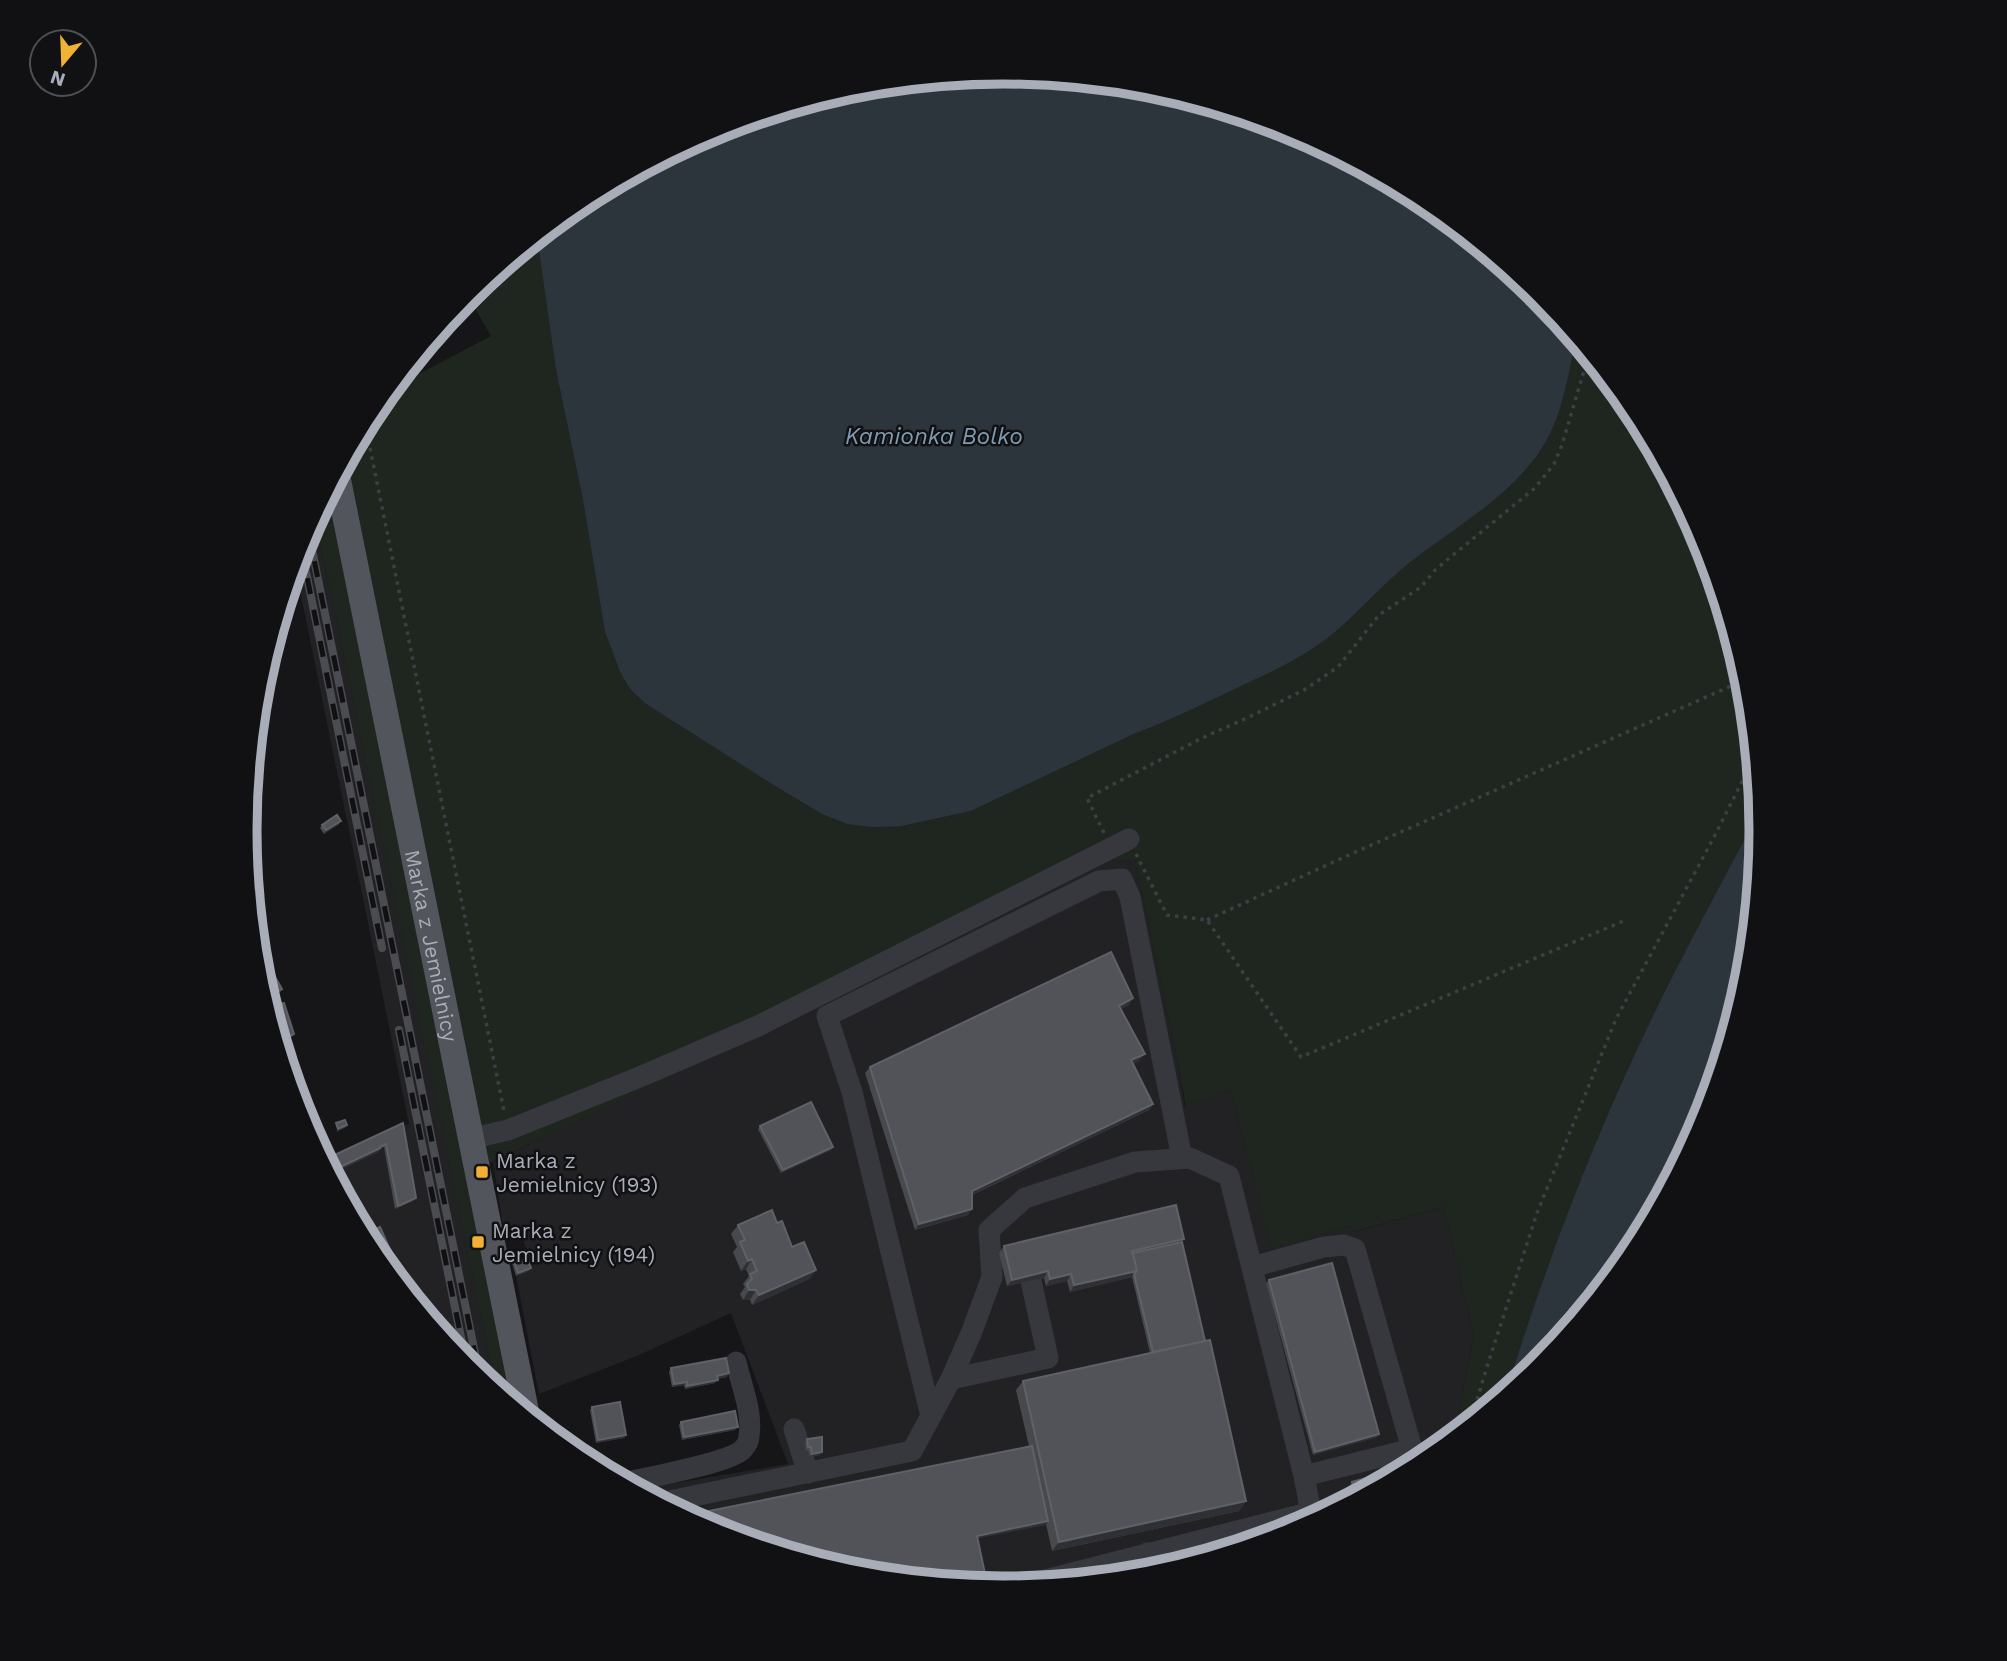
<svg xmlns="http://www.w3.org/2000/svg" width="2007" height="1661" viewBox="0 0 2007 1661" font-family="'Work Sans',sans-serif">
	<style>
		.built { fill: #222225 }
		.green { fill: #1e261f }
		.water { fill: #2c353c }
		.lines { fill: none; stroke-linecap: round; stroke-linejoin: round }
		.path { stroke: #3d3f44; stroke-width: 3.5; stroke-dasharray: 3.5 5; stroke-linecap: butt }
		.minor { stroke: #37383d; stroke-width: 21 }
		.major { stroke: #53555c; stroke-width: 26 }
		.rail-casing { stroke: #4a4c52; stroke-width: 8 }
		.rail { stroke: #111113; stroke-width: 5; stroke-dasharray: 16; stroke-linecap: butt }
		.wall { fill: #47494d }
		.shaded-wall { fill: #2f3033 }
		.building { fill: #525359; stroke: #5f6168; stroke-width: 2 }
		.poi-dot { fill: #f2b134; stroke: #111113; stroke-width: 2.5 }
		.labels { text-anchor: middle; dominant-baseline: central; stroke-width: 5; stroke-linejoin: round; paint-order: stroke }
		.street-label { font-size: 21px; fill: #a8adb8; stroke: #111113 }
		.poi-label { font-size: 21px; fill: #a8adb8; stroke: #111113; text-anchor: start }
		.water-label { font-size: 23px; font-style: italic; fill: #7f9bb3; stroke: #111113 }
		.rim { fill: none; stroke: #a8adb8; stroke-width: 9 }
	</style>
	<rect width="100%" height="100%" fill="#161618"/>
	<path class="built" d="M 315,517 L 422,1030 L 496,1390 L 467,1367 L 372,1252 L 325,1162 L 409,1124 L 295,566 L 303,540 Z
		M 1135,860 L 1176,1055 L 1185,1107 L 1231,1090 L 1271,1248 L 1350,1226 L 1353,1232 L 1443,1207 L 1474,1335 L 1454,1438 L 1425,1462 L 1293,1532 L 1151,1575 L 1003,1589 L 855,1575 L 713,1531 L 635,1490 L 788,1464 L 731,1313 L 637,1356 L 539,1394 L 516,1276 L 512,1263 L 529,1255 L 520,1233 L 503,1227 L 493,1162 L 1107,861 Z"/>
	<path class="green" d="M 537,237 L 556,370 L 583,500 L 605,632 L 620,672 L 630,689 L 646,704 L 775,786 L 822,814 L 847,824 L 902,826 L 971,811 L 1136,733 C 1169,721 1201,705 1233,690 C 1262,676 1291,664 1318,645 C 1353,621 1379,586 1413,560 C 1456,527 1506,499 1538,454 C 1562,421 1568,377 1576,338 L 1635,409 L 1705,541 L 1748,683 L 1760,810 L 1652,1019 L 1606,1123 L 1546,1272 L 1505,1396 L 1454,1438 L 1474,1335 L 1443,1207 L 1352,1232 L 1350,1226 L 1271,1249 L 1231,1090 L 1186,1107 L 1176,1055 L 1135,860 L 1107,861 L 642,1091 L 477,1169 L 527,1416 L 496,1390 L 315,517 L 373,409 L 388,390 L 491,336 L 467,294 Z"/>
	<path class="water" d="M 1004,72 L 1152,86 L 1294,130 L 1425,200 L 1540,294 L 1576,338 C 1568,377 1562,421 1538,454 C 1506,499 1456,527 1413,560 C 1379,586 1353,621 1318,645 C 1291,664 1262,676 1233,690 C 1201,705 1169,721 1136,733 L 971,811 L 902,826 L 872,827 L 847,824 L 822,814 L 775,786 L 646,704 L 630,689 L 620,672 L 605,632 L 583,500 L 556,370 L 537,237 L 582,199 L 714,129 L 856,86 Z
		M 1760,810 L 1762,831 L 1748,979 L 1704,1121 L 1634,1252 L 1540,1367 L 1505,1396 C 1544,1268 1594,1138 1652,1018 C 1686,948 1724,879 1760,810 Z"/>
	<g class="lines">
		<path class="path" d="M 365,423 L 504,1111
			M 1104,833 L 1087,798 L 1200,739 L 1251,716 L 1304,690 L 1338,667 L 1379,615 L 1421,587 L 1436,569 L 1535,488 L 1554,464 L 1562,445 L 1589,354
			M 1136,854 L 1167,915 L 1207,920 L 1301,1057 L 1626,920
			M 1207,920 L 1351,854 L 1747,679
			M 1470,1424 L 1485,1373 L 1537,1213 L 1616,1019 L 1714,837 L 1755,756"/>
		<path class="minor" d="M 470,1139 L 508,1130 L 642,1076 L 758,1026 L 1129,839
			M 1252,1267 L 1324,1247 L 1344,1245 L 1355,1249 L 1412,1449 L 1304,1476
			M 951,1379 L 1048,1358 L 1031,1281
			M 931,1416 L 852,1092 L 827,1016 L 1099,881 L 1122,879 L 1130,897 L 1182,1158
			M 794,1429 L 808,1473
			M 623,1483 C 648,1477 726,1464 742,1450 C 746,1446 749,1441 749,1436 C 753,1412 741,1384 736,1362
			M 660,1503 L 912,1451 L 951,1379 L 972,1331 L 992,1277 L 989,1230 L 1025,1198 L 1135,1162 L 1190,1158 L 1229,1176 L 1304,1476 L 1309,1502 L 1306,1525
			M 1147,1553 L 1153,1574
			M 1009,1589 L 1308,1513"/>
		<path class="major" id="s1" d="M 337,475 L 527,1416"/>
		<defs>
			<path id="rail" d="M 308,530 L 480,1378
				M 301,547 L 382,948
				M 399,1030 L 467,1367"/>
		</defs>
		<use href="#rail" class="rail-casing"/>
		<use href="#rail" class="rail"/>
	</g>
	<path class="wall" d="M 339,824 L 324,834 L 320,828 L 322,825 Z
		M 268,978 L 282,989 L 280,992 L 266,1000 L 264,992 L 270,989 L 266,981 Z
		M 277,1005 L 292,1037 L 279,1044 L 277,1036 L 283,1033 L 275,1009 Z
		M 1129,1005 L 1121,1009 L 1140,1060 L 1133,1064 L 1153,1104 L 1149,1110 L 972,1195 L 968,1215 L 915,1230 L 865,1073 L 870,1067 Z
		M 403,1123 L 413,1201 L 395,1209 L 384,1147 L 380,1149 L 378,1152 L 331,1174 L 313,1141 L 324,1160 Z
		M 760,1126 L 831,1150 L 781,1173 L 758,1129 Z
		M 777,1223 L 792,1247 L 816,1270 L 809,1279 L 752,1305 L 750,1300 L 743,1300 L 740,1294 L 745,1287 L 743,1284 L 749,1276 L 746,1269 L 741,1271 L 733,1252 L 737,1247 L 731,1234 L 738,1225 Z
		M 1184,1239 L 1182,1242 L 1205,1341 L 1246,1501 L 1239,1511 L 1052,1551 L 1046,1524 L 978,1538 L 855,1575 L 1029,1446 L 1016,1390 L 1023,1381 L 1150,1353 L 1132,1277 L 1070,1292 L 1067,1281 L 1046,1286 L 1044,1278 L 1007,1286 L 999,1253 L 1004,1246 Z
		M 514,1260 L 529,1271 L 516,1276 L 512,1263 Z
		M 1269,1280 L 1379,1434 L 1377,1437 L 1313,1455 L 1266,1283 Z
		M 671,1368 L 727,1377 L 717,1379 L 715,1383 L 685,1389 L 684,1385 L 672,1387 L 669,1372 Z
		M 592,1407 L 626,1435 L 624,1438 L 596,1443 L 590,1410 Z
		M 681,1422 L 735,1430 L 682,1440 L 679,1425 Z
		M 807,1439 L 822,1452 L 820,1455 L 810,1457 L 808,1450 L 806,1451 L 805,1443 Z
		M 1394,1478 L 1354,1499 L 1350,1485 L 1352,1482 Z"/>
	<path class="shaded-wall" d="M 341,821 L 339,824 L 324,834 L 326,830 Z
		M 282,989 L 280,992 L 266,1000 L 265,998 Z
		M 1133,998 L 1129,1005 L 1115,1012 L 1119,1006 Z
		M 294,1034 L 292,1037 L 279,1044 L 279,1042 Z
		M 1145,1054 L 1140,1060 L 1127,1067 L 1131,1060 Z
		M 1153,1104 L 1149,1110 L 967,1197 L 972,1191 Z
		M 347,1125 L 345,1128 L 336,1132 L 338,1129 Z
		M 386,1144 L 378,1152 L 331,1174 L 330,1172 Z
		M 833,1147 L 831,1150 L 781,1173 L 783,1170 Z
		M 416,1198 L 413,1201 L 395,1209 L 398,1206 Z
		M 972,1209 L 968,1215 L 915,1230 L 919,1224 Z
		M 1184,1239 L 1180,1245 L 1130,1257 L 1132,1251 Z
		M 393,1256 L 389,1262 L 383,1264 L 380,1261 Z
		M 752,1259 L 746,1269 L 741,1271 L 748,1261 Z
		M 531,1268 L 529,1271 L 516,1276 L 518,1273 Z
		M 816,1270 L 809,1279 L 752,1305 L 759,1295 Z
		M 1048,1271 L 1044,1278 L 1007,1286 L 1012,1280 Z
		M 1137,1271 L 1132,1277 L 1070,1292 L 1074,1285 Z
		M 1071,1274 L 1067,1281 L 1046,1286 L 1050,1279 Z
		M 749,1290 L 756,1290 L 750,1300 L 743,1300 Z
		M 729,1373 L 727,1377 L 714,1379 L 717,1376 Z
		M 718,1380 L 715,1383 L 685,1389 L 687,1386 Z
		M 687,1382 L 684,1385 L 672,1387 L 674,1384 Z
		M 738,1427 L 735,1430 L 682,1440 L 684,1437 Z
		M 1379,1434 L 1377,1437 L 1313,1455 L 1315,1452 Z
		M 626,1435 L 624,1438 L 596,1443 L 598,1440 Z
		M 822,1452 L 820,1455 L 810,1457 L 812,1454 Z
		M 1246,1501 L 1239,1511 L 1052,1551 L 1059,1542 Z
		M 1048,1521 L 1046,1525 L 975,1539 L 977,1536 Z"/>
	<path class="building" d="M 248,801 L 251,808 L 247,810 Z
		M 337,815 L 341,821 L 326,830 L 322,825 Z
		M 1111,952 L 1133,998 L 1119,1006 L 1145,1054 L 1131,1060 L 1153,1104 L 972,1191 L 972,1209 L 919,1224 L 870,1067 Z
		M 274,975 L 282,989 L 265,998 L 264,992 L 273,987 L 268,978 Z
		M 284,1003 L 294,1034 L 279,1042 L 277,1036 L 286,1031 L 277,1005 Z
		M 303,1101 L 304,1105 L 299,1108 L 297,1103 Z
		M 811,1102 L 833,1147 L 783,1170 L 760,1126 Z
		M 345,1120 L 347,1125 L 338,1129 L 336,1123 Z
		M 403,1123 L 416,1198 L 398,1206 L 386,1144 L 380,1147 L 380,1148 L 330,1172 L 324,1160 L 313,1141 L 317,1139 L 324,1160 Z
		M 1176,1205 L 1184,1239 L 1132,1251 L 1137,1271 L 1074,1285 L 1071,1274 L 1050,1279 L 1048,1271 L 1012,1280 L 1004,1246 Z
		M 772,1210 L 777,1223 L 782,1221 L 792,1247 L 804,1242 L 816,1270 L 759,1295 L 756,1290 L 749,1290 L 747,1284 L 752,1279 L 750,1274 L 757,1271 L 752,1259 L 748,1261 L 740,1242 L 745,1240 L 738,1225 Z
		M 380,1227 L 393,1256 L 380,1261 L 372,1252 L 363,1234 Z
		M 1182,1242 L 1205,1341 L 1153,1352 L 1134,1274 L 1137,1271 L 1133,1253 Z
		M 519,1257 L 523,1263 L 528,1261 L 531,1268 L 518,1273 L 514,1260 Z
		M 1332,1263 L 1379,1434 L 1315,1452 L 1269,1280 Z
		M 1210,1340 L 1246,1501 L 1059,1542 L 1023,1381 Z
		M 726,1358 L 729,1373 L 717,1376 L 718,1380 L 687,1386 L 687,1382 L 674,1384 L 671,1368 Z
		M 620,1402 L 626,1435 L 598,1440 L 592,1407 Z
		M 735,1411 L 738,1427 L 684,1437 L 681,1422 Z
		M 822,1437 L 822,1452 L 812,1454 L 811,1447 L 808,1447 L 807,1439 Z
		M 1032,1446 L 1048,1521 L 977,1536 L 988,1588 L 855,1575 L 713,1531 L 684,1516 Z
		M 1392,1471 L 1394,1478 L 1357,1498 L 1352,1482 Z
		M 1220,1550 L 1221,1554 L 1172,1569 L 1170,1564 Z"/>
	<g class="poi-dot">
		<rect x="475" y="1165" width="14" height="14" rx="3.5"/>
		<rect x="471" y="1235" width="14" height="14" rx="3.5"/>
	</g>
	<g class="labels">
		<g class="street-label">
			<text stroke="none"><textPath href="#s1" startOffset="480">Marka z Jemielnicy</textPath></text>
		</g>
		<g class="poi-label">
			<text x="496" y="1160">Marka z<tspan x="496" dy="24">Jemielnicy (193)</tspan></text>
			<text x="492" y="1230">Marka z<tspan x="492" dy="24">Jemielnicy (194)</tspan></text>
		</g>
		<g class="water-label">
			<text x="934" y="436">Kamionka Bolko</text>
		</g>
	</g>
	<path d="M0 0H2007V1661H0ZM257 830a746 746 0 1 1 1492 0a746 746 0 1 1-1492 0Z" fill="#111113" fill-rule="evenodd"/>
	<path class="rim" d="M257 830a746 746 0 1 1 1492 0a746 746 0 1 1-1492 0Z"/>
	<g transform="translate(63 63) rotate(199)"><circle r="33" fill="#111113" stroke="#4d4f55" stroke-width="2"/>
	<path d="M0-5L12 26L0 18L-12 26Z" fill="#f2b134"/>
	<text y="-10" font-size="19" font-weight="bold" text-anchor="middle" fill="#a8adb8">N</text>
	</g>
</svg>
